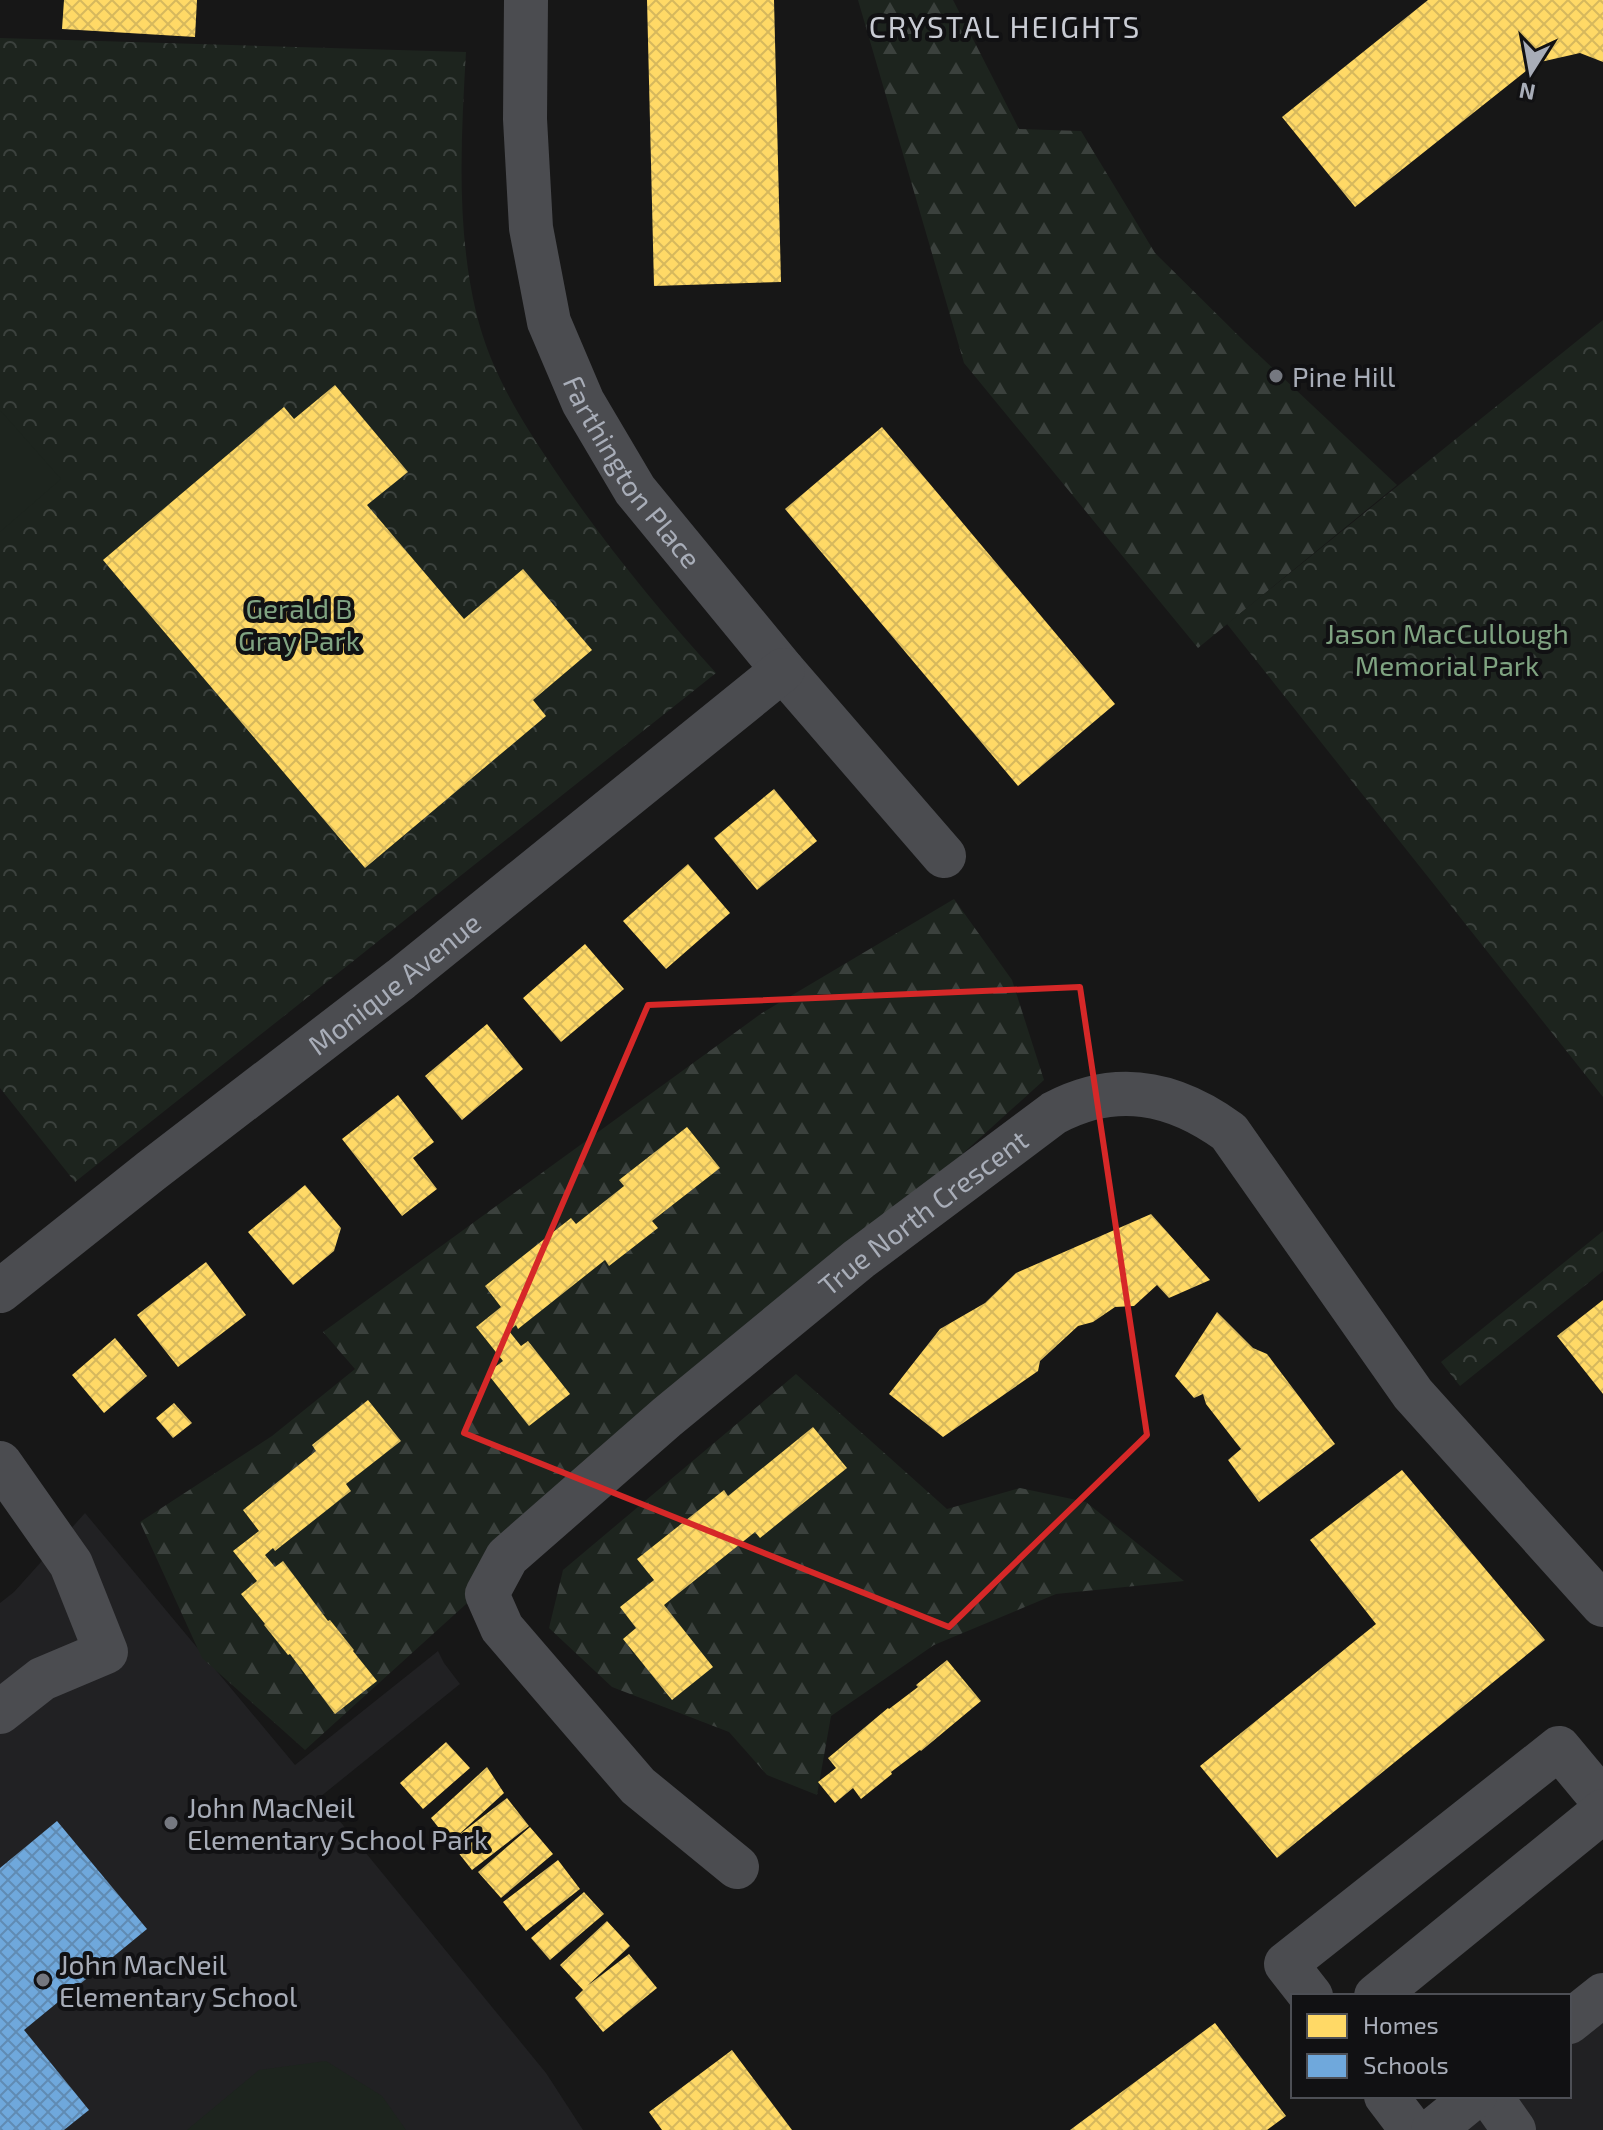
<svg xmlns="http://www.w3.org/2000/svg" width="1603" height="2130" viewBox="0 0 1603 2130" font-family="'Exo 2',sans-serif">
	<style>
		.built { fill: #212123 }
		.forest { fill: url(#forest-firs) }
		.park { fill: url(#park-crowns) }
		.pitch { fill: #1d241e }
		.homes { fill: url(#homes-cross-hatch) }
		.schools { fill: url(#schools-cross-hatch) }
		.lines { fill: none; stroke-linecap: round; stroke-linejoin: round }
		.minor { stroke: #4b4c50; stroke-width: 44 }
		.marked { fill: none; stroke: #d62828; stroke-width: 6; stroke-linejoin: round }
		.poi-dot { fill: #757880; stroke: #111113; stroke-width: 3 }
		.labels { text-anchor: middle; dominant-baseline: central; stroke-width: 8; stroke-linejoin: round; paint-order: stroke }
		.poi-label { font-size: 28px; fill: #a8adb8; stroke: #111113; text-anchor: start }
		.street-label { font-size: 28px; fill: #a8adb8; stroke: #111113 }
		.park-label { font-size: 28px; fill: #7fa381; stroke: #111113 }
		.neighbourhood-label { font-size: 30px; letter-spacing: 2px; fill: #c9ccd4; stroke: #111113 }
	</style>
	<defs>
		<pattern id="forest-firs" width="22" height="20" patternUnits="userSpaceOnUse" patternTransform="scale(2)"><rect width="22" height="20" fill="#1d241e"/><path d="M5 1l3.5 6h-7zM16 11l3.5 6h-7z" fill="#3b413d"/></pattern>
		<pattern id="park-crowns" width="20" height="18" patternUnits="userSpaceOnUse" patternTransform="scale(2)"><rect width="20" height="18" fill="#1d241e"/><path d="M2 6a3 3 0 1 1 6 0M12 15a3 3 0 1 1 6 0" fill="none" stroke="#3b413d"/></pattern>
		<pattern id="homes-cross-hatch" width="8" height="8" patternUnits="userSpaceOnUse" patternTransform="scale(2)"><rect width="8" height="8" fill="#ffd966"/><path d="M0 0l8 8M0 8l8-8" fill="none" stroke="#d6b85d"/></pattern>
		<pattern id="schools-cross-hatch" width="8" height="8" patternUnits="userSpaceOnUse" patternTransform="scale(2)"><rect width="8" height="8" fill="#6fa8dc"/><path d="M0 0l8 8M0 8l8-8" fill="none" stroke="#608bb3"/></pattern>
	</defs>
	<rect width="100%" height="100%" fill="#171717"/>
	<path class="built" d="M 85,1513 L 295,1765 L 438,1651 L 444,1663 L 460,1684 L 320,1797 L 546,2073 L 583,2130 L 0,2130 L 0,1603 L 14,1592 Z
		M 1603,1981 L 1603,2130 L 1411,2130 L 1455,2096 L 1569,2096 L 1569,2007 Z"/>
	<path class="forest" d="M 858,0 L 953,0 L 1019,129 L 1081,131 L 1155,253 L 1246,343 L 1397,485 L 1198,648 L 964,363 Z
		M 954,899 L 1012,980 L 1044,1080 L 305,1750 L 202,1658 L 140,1522 L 272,1436 L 355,1369 L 323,1332 L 762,1013 Z
		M 796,1374 L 947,1509 L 1020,1488 L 1086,1502 L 1184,1581 L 1056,1594 L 934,1645 L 831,1716 L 817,1795 L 767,1775 L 729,1732 L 612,1687 L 549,1628 L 563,1570 Z"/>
	<path class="park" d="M 0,38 L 466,52 C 461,139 456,227 476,312 C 491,373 520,418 554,469 C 603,542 657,608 716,673 L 75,1182 L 0,1088 Z
		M 1603,320 L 1603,1097 L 1227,624 Z
		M 1603,1231 L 1603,1271 L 1460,1386 L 1441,1362 Z"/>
	<path class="pitch" d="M 0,410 L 61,479 L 0,532 Z
		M 326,2061 L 382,2096 L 406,2130 L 187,2130 L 259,2070 Z"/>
	<path class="homes" d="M 64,0 L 197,0 L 195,37 L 62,29 Z
		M 647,0 L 774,0 L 781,282 L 654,286 Z
		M 1428,0 L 1603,0 L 1603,62 L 1580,53 L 1536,63 L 1355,207 L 1282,117 Z
		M 335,385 L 408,472 L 367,505 L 464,619 L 523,569 L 592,650 L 533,700 L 546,716 L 365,868 L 103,560 L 284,407 L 294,419 Z
		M 882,427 L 1115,704 L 1018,786 L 785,509 Z
		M 774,789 L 817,841 L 757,890 L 714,838 Z
		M 688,864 L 730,913 L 666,969 L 623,921 Z
		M 585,944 L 624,989 L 561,1042 L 523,998 Z
		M 487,1024 L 523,1069 L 462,1120 L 425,1076 Z
		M 398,1095 L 434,1142 L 413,1158 L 437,1189 L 402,1216 L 342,1139 Z
		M 687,1127 L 720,1168 L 652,1221 L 658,1228 L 609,1266 L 605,1260 L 518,1329 L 516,1325 L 509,1331 L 521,1346 L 528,1341 L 570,1394 L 529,1426 L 487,1373 L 503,1361 L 476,1327 L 501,1307 L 485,1286 L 571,1218 L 576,1224 L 624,1186 L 619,1180 Z
		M 305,1185 L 341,1228 L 334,1251 L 293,1285 L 248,1232 Z
		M 1151,1214 L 1210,1280 L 1169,1298 L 1157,1285 L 1134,1306 L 1115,1307 L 1093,1322 L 1078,1326 L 1040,1361 L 1038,1371 L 943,1437 L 889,1394 L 940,1329 L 985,1303 L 1016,1273 Z
		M 206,1262 L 246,1315 L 178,1367 L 137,1315 Z
		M 1603,1300 L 1603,1394 L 1557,1336 Z
		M 1217,1312 L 1253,1348 L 1267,1354 L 1335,1444 L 1259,1502 L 1228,1460 L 1241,1449 L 1206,1404 L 1203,1394 L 1194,1398 L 1175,1376 Z
		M 115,1338 L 147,1376 L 104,1413 L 72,1375 Z
		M 368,1400 L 401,1441 L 346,1484 L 351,1491 L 275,1551 L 273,1548 L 265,1555 L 275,1567 L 283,1561 L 328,1621 L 330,1620 L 354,1650 L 353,1651 L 377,1681 L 335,1714 L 290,1654 L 288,1655 L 264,1625 L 265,1624 L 241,1594 L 257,1581 L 233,1551 L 259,1531 L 243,1510 L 316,1451 L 312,1445 Z
		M 174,1403 L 192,1423 L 173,1438 L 156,1418 Z
		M 813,1427 L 847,1468 L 760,1538 L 755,1532 L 664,1605 L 713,1667 L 672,1700 L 623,1639 L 636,1628 L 620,1607 L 654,1580 L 637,1559 L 724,1490 L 728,1496 Z
		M 1402,1470 L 1545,1640 L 1277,1858 L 1200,1766 L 1376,1624 L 1310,1540 Z
		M 947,1660 L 981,1701 L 921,1751 L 920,1750 L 891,1772 L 892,1774 L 861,1799 L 853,1788 L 835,1803 L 818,1782 L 836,1768 L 828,1758 L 888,1708 L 889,1709 L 918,1687 L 916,1685 Z
		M 446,1742 L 470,1768 L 423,1809 L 400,1783 Z
		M 487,1767 L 504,1793 L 456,1837 L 507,1798 L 529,1826 L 472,1870 L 431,1818 Z
		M 530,1827 L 553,1854 L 501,1898 L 478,1872 Z
		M 558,1860 L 580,1889 L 526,1931 L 503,1902 Z
		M 584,1892 L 604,1914 L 550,1960 L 531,1938 Z
		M 607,1921 L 630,1946 L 587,1986 L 629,1954 L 657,1988 L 603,2032 L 575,1998 L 583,1990 L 560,1965 Z
		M 1215,2023 L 1286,2116 L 1267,2130 L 1070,2130 Z
		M 732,2050 L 792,2130 L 662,2130 L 649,2112 Z"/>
	<path class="schools" d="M 57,1821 L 147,1929 L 24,2030 L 89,2110 L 64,2130 L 0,2130 L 0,1868 Z"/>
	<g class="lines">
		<g class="minor">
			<path id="s1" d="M 526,0 L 525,119 L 531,228 L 549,322 L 583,402 L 635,490 L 783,670 L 944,856"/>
			<path id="s2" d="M 0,1291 L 151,1171 L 401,979 L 783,670"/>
			<path d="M 0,1463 L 71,1564 L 106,1652 L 42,1679 L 0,1712"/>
			<path id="s3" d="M 737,1867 L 638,1786 L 502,1628 L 487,1594 L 507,1557 L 667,1417 L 859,1259 L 1054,1113 C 1116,1080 1174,1092 1229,1132 L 1413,1394 L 1603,1605"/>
			<path d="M 1311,1996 L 1286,1964 L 1559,1748 L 1603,1801"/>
			<path d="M 1376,1996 L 1603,1811"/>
			<path d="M 1569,2022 L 1603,1995"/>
			<path d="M 1386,2096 L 1412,2130"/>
			<path d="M 1490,2096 L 1514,2130"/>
			<path d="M 1433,2130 L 1475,2096"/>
		</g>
	</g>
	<path class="marked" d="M 1080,987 L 1147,1435 L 949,1627 L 464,1433 L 648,1005 Z"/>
	<g class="poi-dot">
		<circle cx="1276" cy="376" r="8"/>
		<circle cx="171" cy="1823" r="8"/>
		<circle cx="43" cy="1980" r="8"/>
	</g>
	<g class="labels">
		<g class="poi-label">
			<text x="1292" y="376">Pine Hill</text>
			<text x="187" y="1807">John MacNeil<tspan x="187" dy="32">Elementary School Park</tspan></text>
			<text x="59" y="1964">John MacNeil<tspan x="59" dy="32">Elementary School</tspan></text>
		</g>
		<g class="street-label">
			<text stroke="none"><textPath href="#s1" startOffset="496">Farthington Place</textPath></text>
			<text stroke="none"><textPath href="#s2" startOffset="500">Monique Avenue</textPath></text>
			<text stroke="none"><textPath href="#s3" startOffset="956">True North Crescent</textPath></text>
		</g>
		<g class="park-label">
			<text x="299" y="608">Gerald B<tspan x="299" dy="32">Gray Park</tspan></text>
			<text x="1447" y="633">Jason MacCullough<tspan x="1447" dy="32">Memorial Park</tspan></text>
		</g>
		<g class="neighbourhood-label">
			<text x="1005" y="26">CRYSTAL HEIGHTS</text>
		</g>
	</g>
	<rect x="1291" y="1994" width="280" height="104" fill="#111113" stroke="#4d4f55" stroke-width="2"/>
	<rect x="1307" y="2014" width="40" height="24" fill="#ffd966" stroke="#4d4f55" stroke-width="2"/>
	<text x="1363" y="2034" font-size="24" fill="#a8adb8">Homes</text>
	<rect x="1307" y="2054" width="40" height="24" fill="#6fa8dc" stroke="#4d4f55" stroke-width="2"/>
	<text x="1363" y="2074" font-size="24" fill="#a8adb8">Schools</text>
	<g transform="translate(1531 72) rotate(191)" stroke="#111113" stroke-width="6" paint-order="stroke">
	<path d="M0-6L14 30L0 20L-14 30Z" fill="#a8adb8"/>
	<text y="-12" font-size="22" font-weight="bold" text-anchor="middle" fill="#a8adb8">N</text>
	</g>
</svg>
